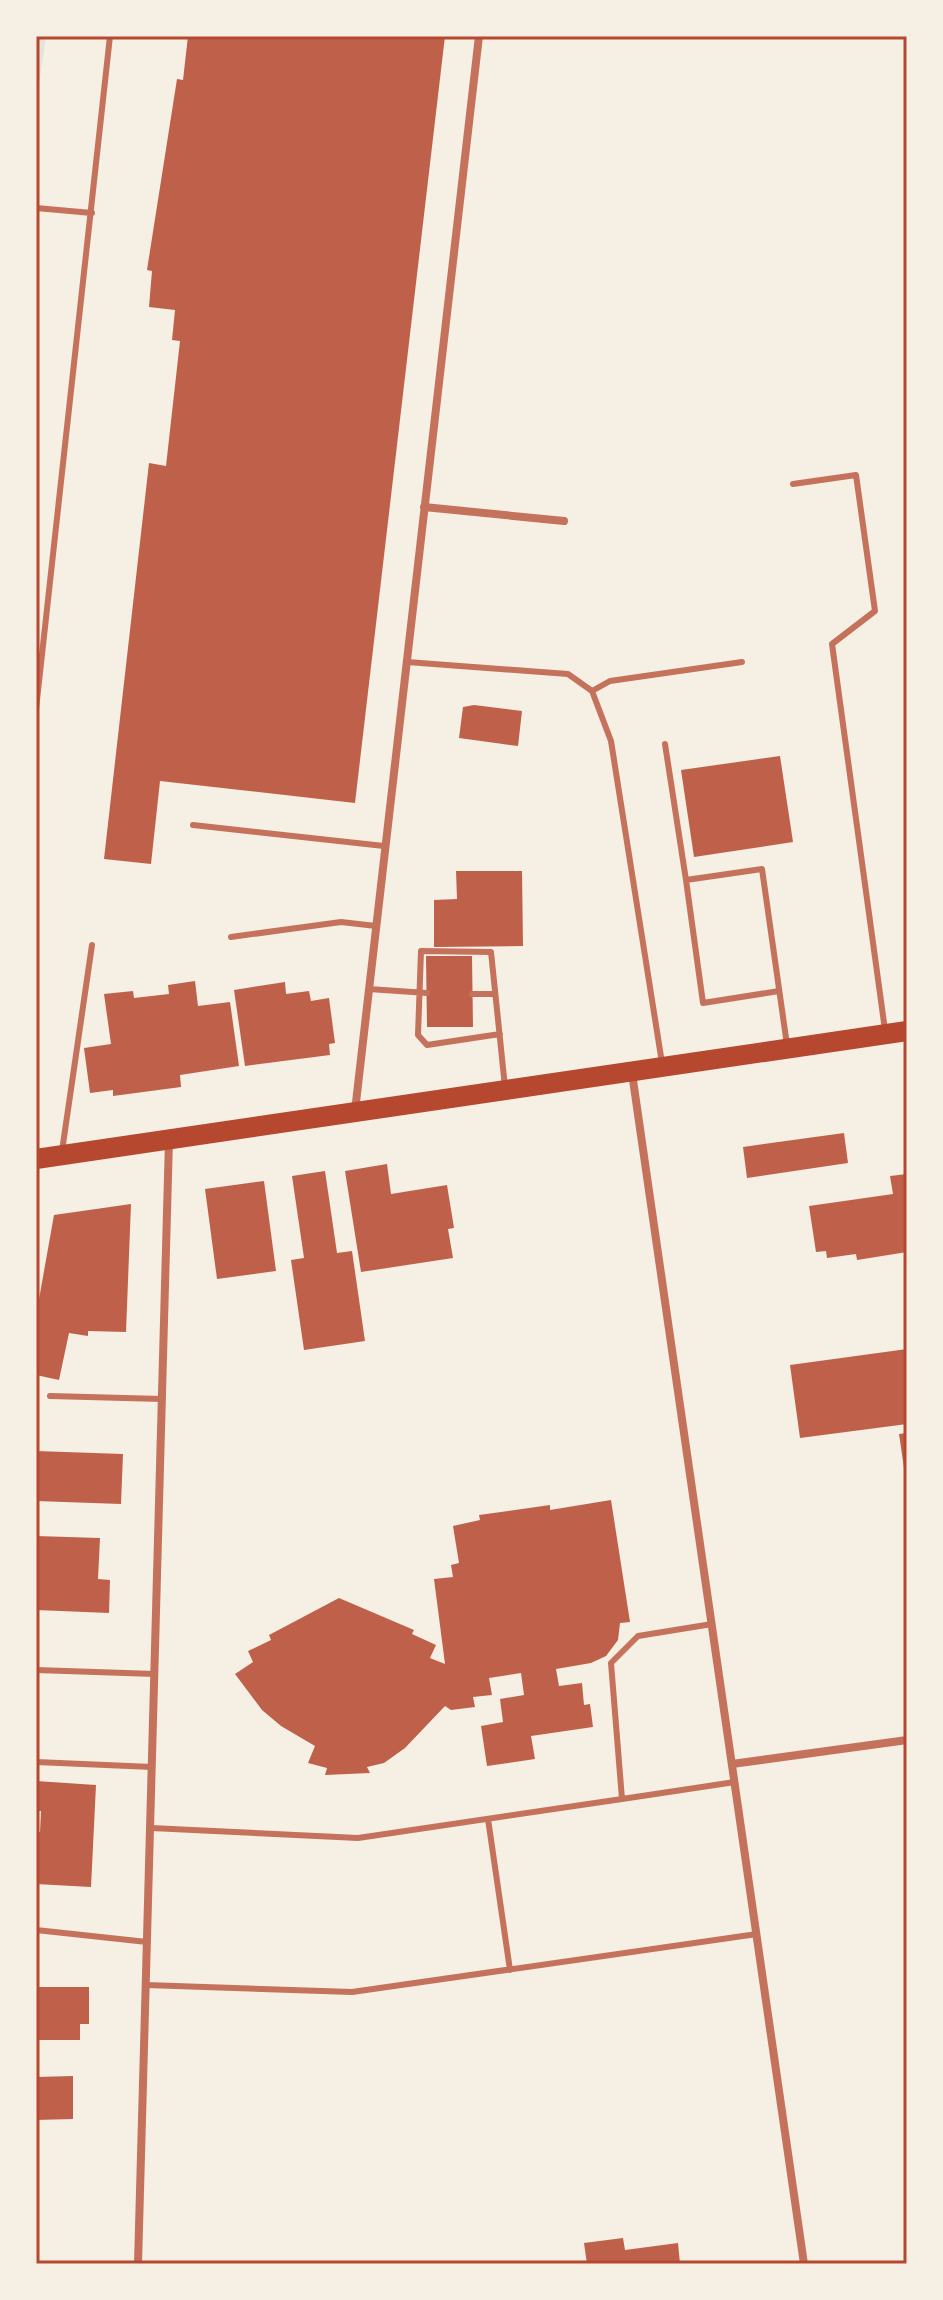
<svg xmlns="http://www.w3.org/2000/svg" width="943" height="2300" viewBox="0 0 943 2300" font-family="'Work Sans',sans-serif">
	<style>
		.green { fill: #e2e4dc }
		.building { fill: #bf614a }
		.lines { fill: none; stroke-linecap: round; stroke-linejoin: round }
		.service { stroke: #c5725c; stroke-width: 6 }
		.minor { stroke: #c5725c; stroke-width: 8 }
		.primary { stroke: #b5482f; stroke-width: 20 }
		.neatline { fill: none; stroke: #b5482f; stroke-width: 3 }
	</style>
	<rect width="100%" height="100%" fill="#f6efe4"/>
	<path class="green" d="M 36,36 L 46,36 L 36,106 Z"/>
	<path class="building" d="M 188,36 L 445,36 L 355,803 L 160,781 L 151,864 L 104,859 L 149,463 L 166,466 L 180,341 L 172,340 L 175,310 L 149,307 L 152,271 L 147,270 L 177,79 L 183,80 Z
		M 474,705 L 522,711 L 518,746 L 459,738 L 463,707 Z
		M 780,756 L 793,842 L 694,857 L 681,770 Z
		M 456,871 L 522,871 L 523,946 L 434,947 L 434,900 L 457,899 Z
		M 426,956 L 472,956 L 473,1027 L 427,1027 Z
		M 195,981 L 198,1006 L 230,1002 L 239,1066 L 180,1075 L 181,1087 L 113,1096 L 113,1090 L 90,1093 L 84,1048 L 111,1044 L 104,994 L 133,991 L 134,998 L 169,994 L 168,985 Z
		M 285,982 L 286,994 L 309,991 L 311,1001 L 329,998 L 335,1043 L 329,1044 L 330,1055 L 245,1066 L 234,990 Z
		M 844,1133 L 848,1163 L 747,1178 L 743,1147 Z
		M 387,1164 L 391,1194 L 447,1185 L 454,1228 L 448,1229 L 453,1258 L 361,1272 L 345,1171 Z
		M 325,1171 L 337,1253 L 352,1251 L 365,1341 L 304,1350 L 291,1260 L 304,1258 L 292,1176 Z
		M 907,1174 L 907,1252 L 857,1260 L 856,1254 L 827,1258 L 826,1251 L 816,1252 L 809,1206 L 893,1194 L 890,1176 Z
		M 264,1181 L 276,1271 L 217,1279 L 205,1189 Z
		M 131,1204 L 126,1332 L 88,1331 L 88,1336 L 69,1333 L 59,1380 L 36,1375 L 36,1316 L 54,1215 Z
		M 907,1349 L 907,1424 L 800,1438 L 790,1365 Z
		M 907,1433 L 907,1475 L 905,1475 L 899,1434 Z
		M 36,1451 L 123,1454 L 121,1504 L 36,1501 Z
		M 611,1500 L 630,1622 L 620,1623 L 618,1640 L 606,1656 L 591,1663 L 556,1669 L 559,1686 L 582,1683 L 584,1705 L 590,1704 L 593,1727 L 531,1736 L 535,1759 L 487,1766 L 481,1726 L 503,1722 L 500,1699 L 524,1695 L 521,1673 L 489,1678 L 492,1695 L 473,1697 L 475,1707 L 451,1710 L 445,1706 L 405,1748 L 384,1763 L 367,1767 L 370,1773 L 325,1775 L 327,1768 L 308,1763 L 315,1746 L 281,1726 L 262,1710 L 235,1674 L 253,1662 L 248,1651 L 271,1640 L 269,1635 L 339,1598 L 414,1630 L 412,1634 L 436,1645 L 430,1658 L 445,1664 L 434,1579 L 453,1577 L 451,1565 L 459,1563 L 453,1526 L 480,1520 L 479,1515 L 550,1505 L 550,1510 Z
		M 36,1536 L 100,1538 L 98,1579 L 110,1580 L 109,1613 L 36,1610 Z
		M 36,1781 L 96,1785 L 91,1887 L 36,1884 L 36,1831 L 40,1832 L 41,1811 L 36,1811 Z
		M 36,1987 L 89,1987 L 89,2024 L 80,2024 L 80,2040 L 36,2040 Z
		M 73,2076 L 73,2119 L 36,2120 L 36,2077 Z
		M 623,2238 L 625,2250 L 678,2243 L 680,2264 L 587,2264 L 584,2243 Z"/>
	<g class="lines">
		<path class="service" d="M 36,208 L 92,213
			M 793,484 L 856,475 L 875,611 L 832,644 L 885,1030
			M 407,662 L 568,674 L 592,691 L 611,741 L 662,1063
			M 592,691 L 610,681 L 742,662
			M 36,709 L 110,36
			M 665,744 L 686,880
			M 193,825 L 384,846
			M 231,937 L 341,922 L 376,926
			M 369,989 L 427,993
			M 779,991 L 703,1003 L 686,880 L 762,869 L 787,1045
			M 472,994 L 495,994
			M 500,1034 L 427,1045 L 418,1035 L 421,951 L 491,952 L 505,1087
			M 62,1151 L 92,945
			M 50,1396 L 162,1399
			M 712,1624 L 638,1636 L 611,1663 L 622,1799 L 735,1782
			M 36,1670 L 155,1674
			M 36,1762 L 152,1767
			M 488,1819 L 510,1970
			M 151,1828 L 358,1838 L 622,1799
			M 36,1930 L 147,1942
			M 146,1985 L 352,1992 L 757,1934"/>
		<path class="minor" d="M 424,507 L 564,521
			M 632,1073 L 804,2264
			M 355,1111 L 479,36
			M 732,1764 L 907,1740
			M 138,2264 L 169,1140"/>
		<path class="primary" d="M 36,1159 L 907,1031"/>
	</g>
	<rect width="943" height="2300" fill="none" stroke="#f6efe4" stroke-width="76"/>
	<rect x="38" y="38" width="867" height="2224" class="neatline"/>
</svg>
